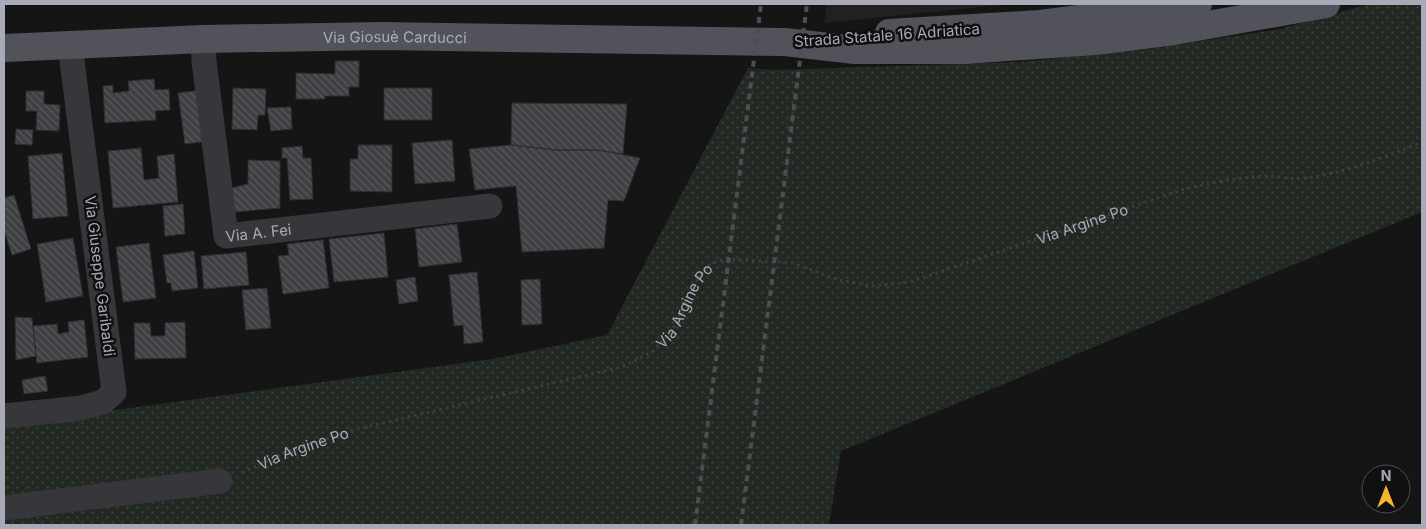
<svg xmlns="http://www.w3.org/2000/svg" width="1426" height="529" viewBox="0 0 1426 529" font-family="Inter,sans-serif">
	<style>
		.built { fill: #212123 }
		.grass { fill: url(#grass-dots) }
		.building { fill: url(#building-back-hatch); stroke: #2f2f32 }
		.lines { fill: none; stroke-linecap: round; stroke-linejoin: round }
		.path { stroke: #3c3d42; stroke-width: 3; stroke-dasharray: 2.5 4; stroke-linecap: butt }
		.street { stroke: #36363b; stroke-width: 25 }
		.primary { stroke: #52535a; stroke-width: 28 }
		.rail { stroke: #4d4e54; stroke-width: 4; stroke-dasharray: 6 5; stroke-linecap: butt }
		.labels { text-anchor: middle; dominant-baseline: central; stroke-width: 5; stroke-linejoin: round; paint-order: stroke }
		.street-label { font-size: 15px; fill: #a6abb7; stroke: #101011 }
	</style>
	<defs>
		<pattern id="grass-dots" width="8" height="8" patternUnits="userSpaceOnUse" patternTransform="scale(1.25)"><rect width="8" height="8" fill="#212922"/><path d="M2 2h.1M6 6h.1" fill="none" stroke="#3e4540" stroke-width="1.8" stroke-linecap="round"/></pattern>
		<pattern id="building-back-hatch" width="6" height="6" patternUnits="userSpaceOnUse" patternTransform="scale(1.25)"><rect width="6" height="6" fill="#3f4043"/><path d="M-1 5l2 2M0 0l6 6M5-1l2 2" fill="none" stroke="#58595c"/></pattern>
	</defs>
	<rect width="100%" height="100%" fill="#151516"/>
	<path class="built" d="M 827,4 L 1010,4 L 824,23 Z"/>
	<path class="grass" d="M 1370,4 L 1422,4 L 1422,212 L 841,451 L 829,525 L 4,525 L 4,425 L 492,359 L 607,335 L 748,68 L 776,70 L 1020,62 L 1148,49 L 1280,29 Z"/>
	<path class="building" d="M 335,61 L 359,61 L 359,87 L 349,87 L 349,96 L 325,96 L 325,99 L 296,99 L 296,73 L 335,74 Z
		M 154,79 L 155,90 L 169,89 L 170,110 L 155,111 L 156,120 L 105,123 L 103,86 L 113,85 L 113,93 L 129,91 L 128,81 Z
		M 233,88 L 266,89 L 265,115 L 258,115 L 257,130 L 232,129 Z
		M 384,88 L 432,88 L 432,120 L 384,120 Z
		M 202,90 L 209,141 L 185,144 L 178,93 Z
		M 26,91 L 44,91 L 44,104 L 60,105 L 59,131 L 36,130 L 37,111 L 26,111 Z
		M 512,103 L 627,104 L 623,154 L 597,150 L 556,150 L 511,145 Z
		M 291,107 L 292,129 L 271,131 L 267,108 Z
		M 16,129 L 33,130 L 32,145 L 15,144 Z
		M 452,140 L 455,181 L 415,184 L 412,143 Z
		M 358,145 L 392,145 L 392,192 L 350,191 L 350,159 L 358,159 Z
		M 511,145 L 556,150 L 597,150 L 640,158 L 624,201 L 608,200 L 604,248 L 522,252 L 516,186 L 475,190 L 469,149 Z
		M 302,146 L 303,158 L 311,158 L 313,199 L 290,200 L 287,158 L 282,158 L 282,148 Z
		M 141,148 L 144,180 L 159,178 L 157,156 L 174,154 L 178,202 L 113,208 L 108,151 Z
		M 62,153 L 68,216 L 33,219 L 28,156 Z
		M 248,160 L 280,161 L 280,208 L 235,212 L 232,188 L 248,184 Z
		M 14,195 L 31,249 L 12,255 L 4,230 L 4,198 Z
		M 183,204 L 185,234 L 165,236 L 163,206 Z
		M 457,224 L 462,262 L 419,267 L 415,229 Z
		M 384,233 L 388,277 L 334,282 L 329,239 Z
		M 73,238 L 83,296 L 46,302 L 37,244 Z
		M 323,240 L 329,288 L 283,294 L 278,256 L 289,255 L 287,244 Z
		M 149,243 L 156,298 L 123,302 L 116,247 Z
		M 194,251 L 198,288 L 172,291 L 171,283 L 167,283 L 163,255 Z
		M 246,252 L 249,285 L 204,289 L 201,256 Z
		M 477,272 L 483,342 L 464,344 L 463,325 L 454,326 L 449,275 Z
		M 415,277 L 418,301 L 399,304 L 396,280 Z
		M 540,279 L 542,324 L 522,325 L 521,280 Z
		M 267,288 L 271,328 L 246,330 L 242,290 Z
		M 15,317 L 32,318 L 36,356 L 16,360 Z
		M 84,320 L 88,357 L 37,363 L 33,326 L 57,324 L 58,334 L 69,332 L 68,322 Z
		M 185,322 L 186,358 L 135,359 L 134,323 L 150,323 L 151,336 L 165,336 L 165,323 Z
		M 45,376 L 48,391 L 24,394 L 22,380 Z"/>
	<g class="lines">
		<path class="path" id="s1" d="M 242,473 L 284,453 L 353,430 L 622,367 L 652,352 L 672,331 L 694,284 L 710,264 L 725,259 L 793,263 L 839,280 L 872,286 L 910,282 L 1184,189 C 1210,183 1237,178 1263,176 C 1277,176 1292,180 1305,178 C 1347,173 1384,157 1422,142"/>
		<g class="street">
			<path id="s2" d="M 203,39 L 204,61 L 226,236 L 490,206"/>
			<path d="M 4,416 L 81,408 L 103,402 L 114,392 L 70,45"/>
			<path d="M 4,508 L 220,481"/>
		</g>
		<g class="primary">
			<path d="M 889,33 L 1040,24 L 1198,4"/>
			<path id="s3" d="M 4,48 L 203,39 L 381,36 L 785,42 L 855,50 L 965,50 L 1095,41 L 1174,31 L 1326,4"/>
		</g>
		<path class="rail" d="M 695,525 L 761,4
			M 741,525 L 807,4"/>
	</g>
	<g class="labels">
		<g class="street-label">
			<text transform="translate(887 35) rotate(-4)">Strada Statale 16 Adriatica</text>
			<text stroke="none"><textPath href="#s3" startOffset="391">Via Giosuè Carducci</textPath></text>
			<text stroke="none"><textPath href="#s1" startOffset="922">Via Argine Po</textPath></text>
			<text stroke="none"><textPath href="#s2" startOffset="231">Via A. Fei</textPath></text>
			<text transform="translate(100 276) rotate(83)">Via Giuseppe Garibaldi</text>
			<text stroke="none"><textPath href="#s1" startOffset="486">Via Argine Po</textPath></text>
			<text stroke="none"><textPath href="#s1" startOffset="66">Via Argine Po</textPath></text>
		</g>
	</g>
	<rect width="1426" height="529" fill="none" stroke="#a6abb7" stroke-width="10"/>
	<g transform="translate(1386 489)"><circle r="24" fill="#101011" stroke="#4c4e53"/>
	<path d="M0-4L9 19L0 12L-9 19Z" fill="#f3b430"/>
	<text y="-8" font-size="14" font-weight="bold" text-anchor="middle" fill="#a6abb7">N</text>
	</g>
</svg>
